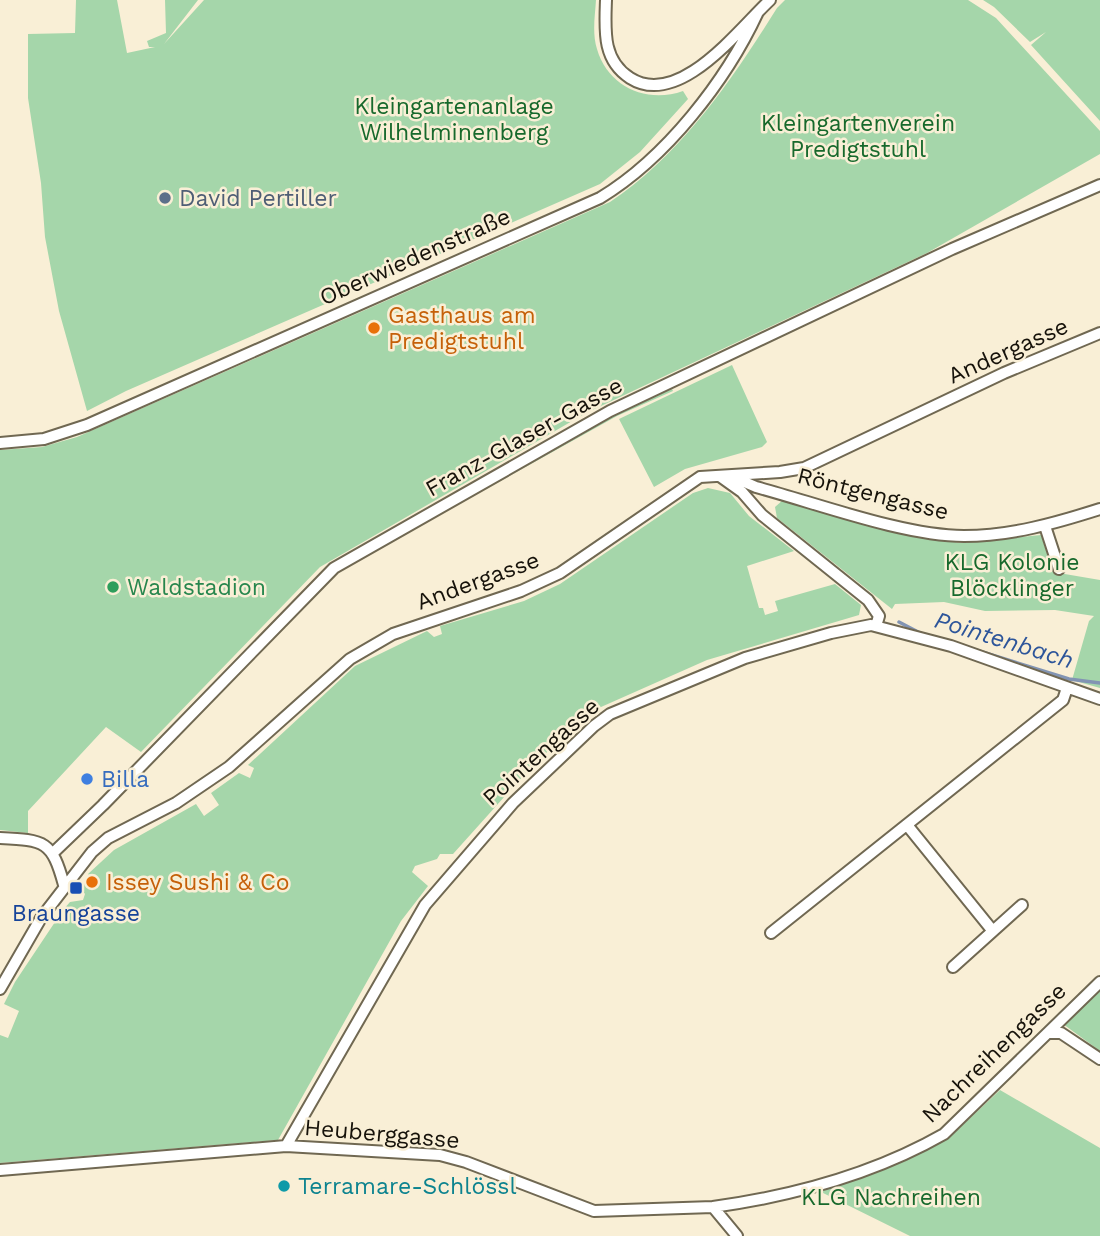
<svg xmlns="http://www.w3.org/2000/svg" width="1100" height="1236" viewBox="0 0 1100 1236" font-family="'Work Sans',sans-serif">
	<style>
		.green { fill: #a5d6aa }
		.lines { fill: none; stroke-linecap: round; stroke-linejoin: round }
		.stream { stroke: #8294b3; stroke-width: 3.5 }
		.street-casing { stroke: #706852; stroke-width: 14 }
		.street { stroke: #fff; stroke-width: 10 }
		.service-dot { fill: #5c6f8a; stroke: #f9efd6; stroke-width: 2.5 }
		.food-dot { fill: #e8710a; stroke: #f9efd6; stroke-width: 2.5 }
		.leisure-dot { fill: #2e9e5b; stroke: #f9efd6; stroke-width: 2.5 }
		.shop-dot { fill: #3f7fe0; stroke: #f9efd6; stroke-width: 2.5 }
		.transit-dot { fill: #1a4fb4; stroke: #f9efd6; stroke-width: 2.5 }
		.culture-dot { fill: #0f9aa8; stroke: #f9efd6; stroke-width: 2.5 }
		.labels { text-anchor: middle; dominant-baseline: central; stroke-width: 5; stroke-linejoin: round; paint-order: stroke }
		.park-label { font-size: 23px; fill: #17692c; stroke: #f9efd6 }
		.service-label { font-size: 23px; fill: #4e5e75; stroke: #f9efd6; text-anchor: start }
		.street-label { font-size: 23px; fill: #16120a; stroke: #f9efd6 }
		.food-label { font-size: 23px; fill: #c56008; stroke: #f9efd6; text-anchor: start }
		.leisure-label { font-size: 23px; fill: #27864d; stroke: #f9efd6; text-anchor: start }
		.shop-label { font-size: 23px; fill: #366cbe; stroke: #f9efd6; text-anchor: start }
		.transit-label { font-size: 23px; fill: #164399; stroke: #f9efd6 }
		.culture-label { font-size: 23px; fill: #0d838f; stroke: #f9efd6; text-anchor: start }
		.water-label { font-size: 24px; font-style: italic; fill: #2d559a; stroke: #f9efd6 }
	</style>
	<rect width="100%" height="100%" fill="#f9efd6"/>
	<path class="green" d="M 76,0 L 117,0 L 127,53 L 155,47 L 149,47 L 147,41 L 166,33 L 165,0 L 198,0 L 164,44 L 204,0 L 596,0 C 595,16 592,33 597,49 C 608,87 647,104 683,91 L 688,99 L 640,152 L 600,184 L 126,391 L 87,411 L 59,311 L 45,237 L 41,183 L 28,98 L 28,34 L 75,33 Z
		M 785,0 L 968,0 L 996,18 L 1100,131 L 1100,154 L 927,253 L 586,413 L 320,567 L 141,752 L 106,727 L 28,811 L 28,833 L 0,830 L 0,450 L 42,447 L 77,437 L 610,202 C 681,155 732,80 777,8 Z
		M 983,0 L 1100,0 L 1100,121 L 1031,45 L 1046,32 L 1030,42 L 994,7 Z
		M 732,365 L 767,442 L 762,447 L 685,469 L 654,487 L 619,419 Z
		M 672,389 L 673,391 L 617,416 L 479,493 L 616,415 Z
		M 708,488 L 730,493 L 749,516 L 794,551 L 747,566 L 759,608 L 763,608 L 765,615 L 778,611 L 775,601 L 835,584 L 861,605 L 859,615 L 707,660 L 592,711 L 533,765 L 453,854 L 440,854 L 437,859 L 415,866 L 412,872 L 428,886 L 401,921 L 278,1140 L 0,1163 L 0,1035 L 8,1038 L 19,1011 L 4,1004 L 15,982 L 63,910 L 70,902 L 83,900 L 85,894 L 80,887 L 90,877 L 88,874 L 114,850 L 196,804 L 204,816 L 219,805 L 211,793 L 239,773 L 250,778 L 254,768 L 248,765 L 355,666 L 427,631 L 434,637 L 442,634 L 440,626 L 524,601 L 560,584 L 693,493 Z
		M 783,500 L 907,534 L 960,543 L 1041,535 L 1053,572 L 1100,580 L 1100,688 L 1072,680 L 1089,621 L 1094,616 L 1055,610 L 985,611 L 944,602 L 895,604 L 892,609 L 777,518 L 775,507 Z
		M 1100,986 L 1100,1051 L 1063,1024 Z
		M 1000,1090 L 1100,1148 L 1100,1236 L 910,1236 L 819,1191 L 905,1161 L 948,1139 Z"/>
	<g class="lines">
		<path class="stream" d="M 899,622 L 920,633
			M 931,636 L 1069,679 L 1100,683"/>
		<defs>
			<path id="street" d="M 606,0 C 605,30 602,60 630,78 C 679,109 738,30 770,0
				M 0,443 L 44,439 L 87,425 L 600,198 C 666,158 726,81 758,12
				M 721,477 L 742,492 L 762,515 L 868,600 L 879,616 L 876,626
				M 733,477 L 756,487 C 816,503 904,536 964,536 C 1011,536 1056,523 1100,509
				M 1045,526 L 1059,569
				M 907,825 L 992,930
				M 0,838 C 45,840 52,841 64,885
				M 54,852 L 103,805 L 334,568 L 610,411 L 952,249 L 1100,185
				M 771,933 L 1063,700 L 1067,688
				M 953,967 L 1022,905
				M 0,989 L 41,918 L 92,852 L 108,838 L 176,803 L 229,767 L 350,659 L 393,634 L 521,591 L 560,573 L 700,477 L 780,472 L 804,468 L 1004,373 L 1100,333
				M 1048,1033 L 1061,1033 L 1100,1059
				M 286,1146 L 425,905 L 513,803 L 594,726 L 610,714 L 745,658 L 831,633 L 871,625 L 951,646 L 1100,699
				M 0,1170 L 286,1146 L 440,1155 L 466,1162 L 594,1211 L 713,1207 L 737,1236
				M 713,1207 C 792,1196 874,1174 944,1134 L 1100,982"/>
		</defs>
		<use href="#street" class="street-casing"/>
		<use href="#street" class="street"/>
	</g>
	<circle class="service-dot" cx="165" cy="198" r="7"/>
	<g class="food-dot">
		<circle cx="374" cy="328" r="7"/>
		<circle cx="92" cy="882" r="7"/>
	</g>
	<circle class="leisure-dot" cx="113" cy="587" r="7"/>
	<circle class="shop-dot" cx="87" cy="779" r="7"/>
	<rect class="transit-dot" x="69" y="881" width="14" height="14" rx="3.5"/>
	<circle class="culture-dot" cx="284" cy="1186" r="7"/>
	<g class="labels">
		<g class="park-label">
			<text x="454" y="106">Kleingartenanlage<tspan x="454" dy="26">Wilhelminenberg</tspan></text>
			<text x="858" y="123">Kleingartenverein<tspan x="858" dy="26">Predigtstuhl</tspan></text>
			<text x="1012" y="562">KLG Kolonie<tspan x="1012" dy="26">Blöcklinger</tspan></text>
			<text x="891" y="1197">KLG Nachreihen</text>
		</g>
		<g class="service-label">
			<text x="179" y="198">David Pertiller</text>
		</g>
		<g class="street-label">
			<text transform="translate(415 257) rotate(-24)">Oberwiedenstraße</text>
			<text transform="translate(1008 351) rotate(-24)">Andergasse</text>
			<text transform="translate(524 437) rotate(-29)">Franz-Glaser-Gasse</text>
			<text transform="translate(873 494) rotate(14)">Röntgengasse</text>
			<text transform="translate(478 581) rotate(-20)">Andergasse</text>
			<text transform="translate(541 752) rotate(-42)">Pointengasse</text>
			<text transform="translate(994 1053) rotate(-44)">Nachreihengasse</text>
			<text transform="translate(382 1134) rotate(5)">Heuberggasse</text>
		</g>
		<g class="food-label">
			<text x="388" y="315">Gasthaus am<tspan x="388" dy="26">Predigtstuhl</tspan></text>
			<text x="106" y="882">Issey Sushi &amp; Co</text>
		</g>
		<g class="leisure-label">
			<text x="127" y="587">Waldstadion</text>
		</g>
		<g class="shop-label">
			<text x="101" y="779">Billa</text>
		</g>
		<g class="transit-label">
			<text x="76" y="913">Braungasse</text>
		</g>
		<g class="culture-label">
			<text x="298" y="1186">Terramare-Schlössl</text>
		</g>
		<g class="water-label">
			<text transform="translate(1004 640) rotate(17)">Pointenbach</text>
		</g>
	</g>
</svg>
